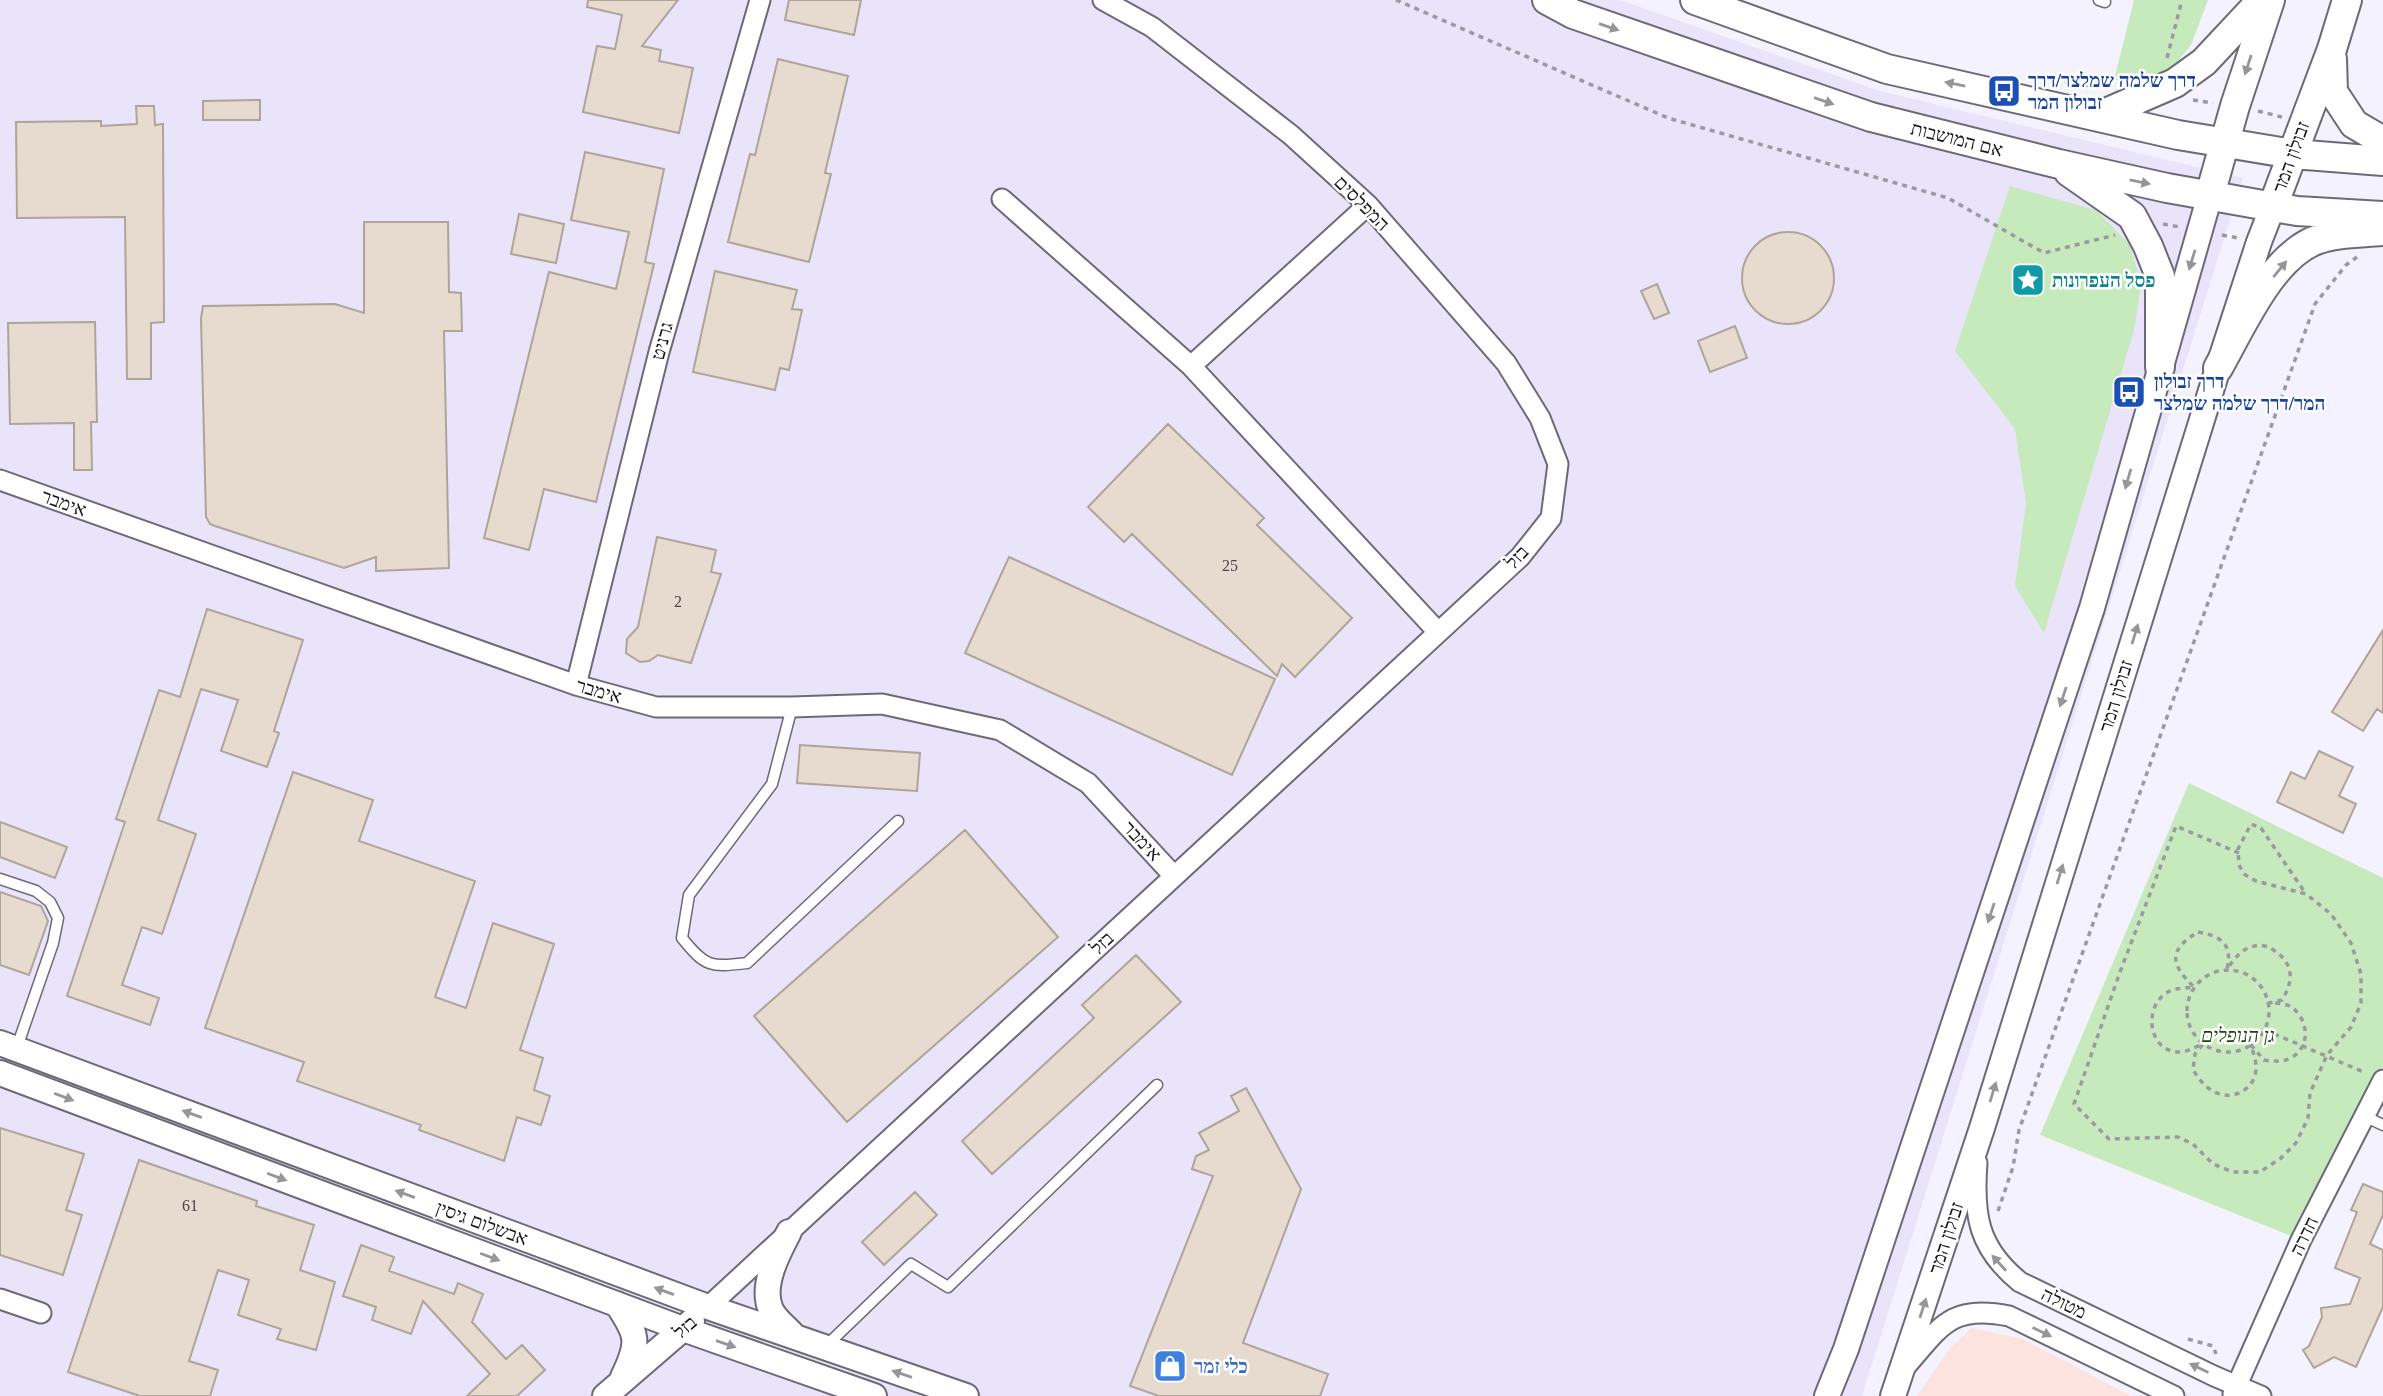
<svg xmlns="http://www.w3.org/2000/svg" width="2383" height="1396" viewBox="0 0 2383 1396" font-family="'Times New Roman',Heebo,serif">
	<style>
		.built { fill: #e9e4fa }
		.education { fill: #fde3dd }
		.green { fill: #c7eabd }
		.building { fill: #e7dbd0; stroke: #afa499; stroke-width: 2 }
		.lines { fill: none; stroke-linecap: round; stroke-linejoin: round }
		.service-casing { stroke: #6d6a77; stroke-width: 13 }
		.minor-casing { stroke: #6d6a77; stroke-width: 23 }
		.tertiary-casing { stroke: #6d6a77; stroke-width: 28 }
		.secondary-casing { stroke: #6d6a77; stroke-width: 32 }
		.path { stroke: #9b99a2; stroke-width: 3.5; stroke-dasharray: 5 5; stroke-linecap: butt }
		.service { stroke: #fff; stroke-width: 10 }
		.minor { stroke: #fff; stroke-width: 19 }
		.tertiary { stroke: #fff; stroke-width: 24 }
		.secondary { stroke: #fff; stroke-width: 28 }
		.oneway { fill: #969598 }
		.labels { text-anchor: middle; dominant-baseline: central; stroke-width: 5; stroke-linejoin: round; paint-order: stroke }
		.number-label { font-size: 16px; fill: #4a4647 }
		.transit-label { font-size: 19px; font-weight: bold; fill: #164399; stroke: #fff; text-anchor: start }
		.street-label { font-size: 19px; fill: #151419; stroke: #fff }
		.culture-label { font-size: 19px; font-weight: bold; fill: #0d838f; stroke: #fff; text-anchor: start }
		.park-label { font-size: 19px; font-style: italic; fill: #1a440b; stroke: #fff }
		.shop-label { font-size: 19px; font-weight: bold; fill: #366cbe; stroke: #fff; text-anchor: start }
	</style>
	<rect width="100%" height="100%" fill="#f4f2fe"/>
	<path class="built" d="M 0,0 L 1620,0 L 1880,91 L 2243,178 L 1862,1396 L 0,1396 Z"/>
	<path class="education" d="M 1972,1328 L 2023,1339 L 2131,1396 L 1917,1396 L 1951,1347 Z"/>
	<path class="green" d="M 2134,0 L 2208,0 L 2191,45 L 2162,81 L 2114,80 Z
		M 2010,186 L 2096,210 L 2130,245 L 2141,285 L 2134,330 L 2044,633 L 2015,586 L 2026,503 L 2015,429 L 1955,351 Z
		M 2189,783 L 2383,878 L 2383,1066 L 2301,1240 L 2040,1135 Z"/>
	<path class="building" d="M 588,0 L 678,0 L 642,46 L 661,50 L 659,61 L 693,68 L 679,133 L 583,112 L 597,46 L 615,49 L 622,15 L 587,7 Z
		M 789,0 L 861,0 L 854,35 L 785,20 Z
		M 778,59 L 848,76 L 825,173 L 831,174 L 809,262 L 728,242 L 750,154 L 755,155 Z
		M 260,100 L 260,120 L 203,120 L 203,101 Z
		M 136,106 L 154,106 L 155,125 L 163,124 L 164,322 L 151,323 L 151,379 L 127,379 L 125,217 L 17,218 L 16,122 L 101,121 L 101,126 L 137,124 Z
		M 585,152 L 664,169 L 645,262 L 654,264 L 596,502 L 544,489 L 529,550 L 484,538 L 549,272 L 616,289 L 629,232 L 571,220 Z
		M 519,214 L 564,224 L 556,263 L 511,254 Z
		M 364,222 L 448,222 L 449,292 L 461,293 L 462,331 L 444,331 L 449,568 L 376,571 L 376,557 L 344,568 L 215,526 L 210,524 L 206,517 L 201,318 L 203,306 L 335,304 L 364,313 Z
		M1742 278a46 46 0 1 1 92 0a46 46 0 1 1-92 0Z
		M 715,271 L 797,290 L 792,309 L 802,310 L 789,370 L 780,368 L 775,390 L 693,372 Z
		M 1657,284 L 1669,313 L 1654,319 L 1641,291 Z
		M 95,322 L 97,422 L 91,422 L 92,470 L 74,470 L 74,423 L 10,424 L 8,323 Z
		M 1735,326 L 1747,358 L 1710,372 L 1698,341 Z
		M 1168,424 L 1264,518 L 1257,525 L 1352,618 L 1295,677 L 1282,664 L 1277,676 L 1132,534 L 1124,542 L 1088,507 Z
		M 657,537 L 716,550 L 711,572 L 721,574 L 691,663 L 658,655 L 649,661 L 640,662 L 626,653 L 627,639 L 638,627 Z
		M 1009,557 L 1275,679 L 1232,775 L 965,653 Z
		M 207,609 L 303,640 L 274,731 L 279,733 L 267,767 L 221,751 L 238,700 L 201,689 L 158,820 L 196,834 L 162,934 L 142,927 L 122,985 L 159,998 L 150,1025 L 67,996 L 125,822 L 116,819 L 159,690 L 180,697 Z
		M 2383,630 L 2383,713 L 2377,709 L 2363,731 L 2332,712 Z
		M 800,745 L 920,753 L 917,791 L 797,783 Z
		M 2319,751 L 2353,767 L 2339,796 L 2356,804 L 2343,833 L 2277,802 L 2291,772 L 2305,779 Z
		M 293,772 L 373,800 L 359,841 L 475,881 L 435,997 L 466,1008 L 493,923 L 554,944 L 520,1050 L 543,1058 L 534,1090 L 550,1096 L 541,1125 L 517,1117 L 504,1161 L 419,1130 L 421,1125 L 297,1081 L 304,1062 L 205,1028 Z
		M 0,822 L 67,847 L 55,878 L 0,857 Z
		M 965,830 L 1058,937 L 847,1122 L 754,1016 Z
		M 0,892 L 41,906 L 48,921 L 29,975 L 0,965 Z
		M 1136,955 L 1181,1002 L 992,1174 L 962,1141 L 1094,1018 L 1082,1005 Z
		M 1246,1088 L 1301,1189 L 1243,1343 L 1328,1374 L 1320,1396 L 1159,1396 L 1130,1386 L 1213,1176 L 1192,1169 L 1196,1156 L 1209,1150 L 1199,1133 L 1239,1111 L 1231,1096 Z
		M 0,1128 L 84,1154 L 66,1210 L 82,1215 L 63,1275 L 0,1255 Z
		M 139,1160 L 257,1201 L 256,1206 L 314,1225 L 300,1270 L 335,1282 L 316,1350 L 277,1339 L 281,1329 L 238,1315 L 249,1280 L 218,1270 L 189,1361 L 218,1370 L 210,1396 L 140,1396 L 68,1372 Z
		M 2363,1184 L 2383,1192 L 2383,1215 L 2370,1244 L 2383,1250 L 2383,1307 L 2356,1367 L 2334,1357 L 2314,1368 L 2303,1350 L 2309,1346 L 2322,1317 L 2321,1308 L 2350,1304 L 2360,1278 L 2335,1268 L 2357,1212 L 2351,1210 Z
		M 915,1192 L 937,1215 L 884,1265 L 862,1242 Z
		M 361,1245 L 394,1257 L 389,1271 L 454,1294 L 458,1283 L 483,1294 L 472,1322 L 506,1359 L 522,1345 L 545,1370 L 517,1396 L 467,1396 L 490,1374 L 423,1301 L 411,1334 L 372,1320 L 376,1307 L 343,1296 Z"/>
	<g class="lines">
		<defs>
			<path id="service" d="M 2099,0 L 2105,2
				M 792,707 L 772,784 L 689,895 L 682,938 C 706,968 711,967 747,963 L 898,821
				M 0,879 L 36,891 L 50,902 L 58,918 L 53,943 L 17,1047
				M 2364,1116 L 2383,1125
				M 826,1346 L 911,1264 L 948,1287 L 1157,1085"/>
			<path id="minor" d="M 1002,199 L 1191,366 L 1368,205
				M 1191,366 L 1438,632
				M 0,480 L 576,685 L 656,707 L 792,707 L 882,704 L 1000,730 L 1088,783 L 1174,876
				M 576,685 L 659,352 L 760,0
				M 1977,1163 C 1973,1215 1978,1248 2020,1282 L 2214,1376 L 2261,1396
				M 0,1299 L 41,1313
				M 708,1307 L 1520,557 L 1551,518 L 1558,464 L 1540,418 L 1506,363 L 1368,205 L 1291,135 L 1152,27 L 1103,0
				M 1906,1366 C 1941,1326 1951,1304 2009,1316 L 2174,1396
				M 2233,1394 L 2301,1240 L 2383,1080"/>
			<path id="tertiary" d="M 0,1043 L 708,1307 L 966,1396
				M 0,1073 L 683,1329 L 874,1396
				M 789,1232 C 778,1253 760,1286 771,1310 C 776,1320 786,1327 793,1335
				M 617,1304 C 638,1335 640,1342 623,1377
				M 605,1396 L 692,1321
				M 1827,1396 L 1846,1349 L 2092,608 L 2210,195
				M 1893,1396 L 1982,1128 L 2218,368 L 2259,242 L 2273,206"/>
			<path id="secondary" d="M 1547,0 L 1573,14 L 1871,117 L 2059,164 L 2167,188 L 2297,211 L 2383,216
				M 1695,0 L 1887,69 L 2178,135 L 2293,154 L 2383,161
				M 2332,59 L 2333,92 L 2354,124 L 2383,141
				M 2099,116 L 2175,83 L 2204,62 L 2262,0
				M 2069,172 L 2132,216 L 2148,246 L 2160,276 L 2160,367
				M 2210,195 L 2235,106 L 2270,0
				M 2273,206 L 2332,49 L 2347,0
				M 2218,368 C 2241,328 2272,254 2319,239 C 2338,232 2363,233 2383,231"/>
		</defs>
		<use href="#service" class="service-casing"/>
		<use href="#minor" class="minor-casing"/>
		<use href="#tertiary" class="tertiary-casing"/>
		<use href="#secondary" class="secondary-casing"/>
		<path class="path" d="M 1396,0 L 1668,118 L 1948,198 L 2044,253 L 2115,235
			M 2167,58 L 2182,0
			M 2055,80 L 2102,88
			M 2193,100 L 2213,103
			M 2258,111 L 2282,117
			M 2163,224 L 2180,227
			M 2222,235 L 2238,238
			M 2239,853 L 2176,826 L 2120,972 L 2074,1104 L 2109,1139 L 2178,1137 L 2193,1144 L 2213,1164 L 2233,1172 L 2260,1172 L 2281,1158 L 2296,1143 L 2308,1118 L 2310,1093 L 2327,1055 L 2351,1027 L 2361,1003 L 2361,974 L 2351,943 L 2331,914 L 2306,894 L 2256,881 L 2244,874 L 2239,865 L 2238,849 L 2251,824 L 2261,828 L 2306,894
			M 2198,932 C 2221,936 2233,944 2227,969 C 2233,961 2240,950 2251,947 C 2258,944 2266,945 2272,949 C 2293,962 2295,979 2282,1000 L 2269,1003 C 2276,1003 2285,1003 2291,1007 C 2308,1018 2312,1046 2291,1058 C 2282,1063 2273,1061 2264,1060 L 2251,1045 C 2253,1052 2256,1060 2256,1067 C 2257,1087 2235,1101 2217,1093 C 2206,1089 2199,1079 2193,1070 L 2195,1054 L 2203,1044 C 2197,1046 2189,1051 2182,1052 C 2147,1055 2141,1002 2172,990 C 2179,988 2187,988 2194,987 C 2170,964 2168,950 2198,932 Z
			M2187 1011a41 41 0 1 1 82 0a41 41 0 1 1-82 0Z
			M 2265,1030 L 2366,1073
			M 1998,1211 L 2013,1167 L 2019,1130 L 2315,304 L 2346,265 L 2357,257
			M 2188,1339 L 2213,1346 L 2216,1354"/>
		<use href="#service" class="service"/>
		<use href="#minor" class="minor"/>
		<use href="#tertiary" class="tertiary"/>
		<use href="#secondary" class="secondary"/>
	</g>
	<defs><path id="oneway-solid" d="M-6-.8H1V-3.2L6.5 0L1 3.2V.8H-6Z" transform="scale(1.75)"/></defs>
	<g class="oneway">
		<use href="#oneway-solid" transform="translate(1609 27) rotate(19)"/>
		<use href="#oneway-solid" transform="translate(2248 65) rotate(108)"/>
		<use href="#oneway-solid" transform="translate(1955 84) rotate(-168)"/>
		<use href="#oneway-solid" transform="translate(1824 101) rotate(19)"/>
		<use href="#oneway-solid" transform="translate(2140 182) rotate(12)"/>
		<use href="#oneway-solid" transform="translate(2192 260) rotate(107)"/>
		<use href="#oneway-solid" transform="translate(2280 269) rotate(-51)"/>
		<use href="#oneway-solid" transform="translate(2128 479) rotate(106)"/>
		<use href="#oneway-solid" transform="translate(2135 634) rotate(-73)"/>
		<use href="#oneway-solid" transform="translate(2063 697) rotate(108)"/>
		<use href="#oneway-solid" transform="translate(2060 874) rotate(-73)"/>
		<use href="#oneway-solid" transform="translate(1991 913) rotate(108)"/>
		<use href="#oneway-solid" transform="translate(1993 1092) rotate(-73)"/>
		<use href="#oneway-solid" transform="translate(64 1097) rotate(21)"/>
		<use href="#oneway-solid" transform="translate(192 1114) rotate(-160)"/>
		<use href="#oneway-solid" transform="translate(277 1177) rotate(21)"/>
		<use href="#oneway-solid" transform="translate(405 1194) rotate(-160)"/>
		<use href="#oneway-solid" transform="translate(490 1257) rotate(21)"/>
		<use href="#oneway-solid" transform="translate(1999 1263) rotate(-132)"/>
		<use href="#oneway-solid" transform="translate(664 1291) rotate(-160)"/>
		<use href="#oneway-solid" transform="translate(1923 1308) rotate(-72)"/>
		<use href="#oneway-solid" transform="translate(2042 1332) rotate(26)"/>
		<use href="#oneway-solid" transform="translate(726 1344) rotate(19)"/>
		<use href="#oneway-solid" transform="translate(2199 1368) rotate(-154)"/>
		<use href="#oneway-solid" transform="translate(902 1374) rotate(-161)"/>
	</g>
	<defs>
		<symbol id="bus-square" viewBox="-11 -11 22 22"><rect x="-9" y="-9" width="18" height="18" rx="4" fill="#1a4fb4" stroke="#fff"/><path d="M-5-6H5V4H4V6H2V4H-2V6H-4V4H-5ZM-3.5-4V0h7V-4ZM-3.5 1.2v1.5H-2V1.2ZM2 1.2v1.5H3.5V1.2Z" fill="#fff"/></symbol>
		<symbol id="sight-square" viewBox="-11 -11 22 22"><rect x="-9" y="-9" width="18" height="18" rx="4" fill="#0f9aa8" stroke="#fff"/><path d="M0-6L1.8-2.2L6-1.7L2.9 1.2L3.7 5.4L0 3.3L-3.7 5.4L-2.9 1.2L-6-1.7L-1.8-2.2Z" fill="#fff"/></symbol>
		<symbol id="shop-square" viewBox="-11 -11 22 22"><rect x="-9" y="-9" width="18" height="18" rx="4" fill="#3f7fe0" stroke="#fff"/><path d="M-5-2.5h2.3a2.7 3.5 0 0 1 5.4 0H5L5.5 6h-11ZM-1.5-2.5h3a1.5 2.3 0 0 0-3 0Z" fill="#fff"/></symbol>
	</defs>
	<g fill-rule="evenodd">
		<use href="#bus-square" x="1985" y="72" width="38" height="38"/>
		<use href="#sight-square" x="2009" y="261" width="38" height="38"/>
		<use href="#bus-square" x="2110" y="373" width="38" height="38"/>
		<use href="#shop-square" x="1151" y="1347" width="38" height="38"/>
	</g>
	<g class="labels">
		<g class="number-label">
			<text x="1230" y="565">25</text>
			<text x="678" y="601">2</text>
			<text x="190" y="1205">61</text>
		</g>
		<g class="transit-label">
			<text x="2028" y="80">דרך שלמה שמלצר/דרך<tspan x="2028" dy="22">זבולון המר</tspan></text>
			<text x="2154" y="381">דרך זבולון<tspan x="2154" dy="22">המר/דרך שלמה שמלצר</tspan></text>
		</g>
		<g class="street-label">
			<text transform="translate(1957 139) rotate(14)">אם המושבות</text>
			<text transform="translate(2291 157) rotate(-70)">זבולון המר</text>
			<text transform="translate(1362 203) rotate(45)">המפלסים</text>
			<text transform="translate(662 341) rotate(-75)">גרניט</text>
			<text transform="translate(64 503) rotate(20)">אימבר</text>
			<text transform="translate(1517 557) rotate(-47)">בזל</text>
			<text transform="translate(599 691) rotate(16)">אימבר</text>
			<text transform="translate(2116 696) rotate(-73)">זבולון המר</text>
			<text transform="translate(1142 841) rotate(47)">אימבר</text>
			<text transform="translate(1102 943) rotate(-43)">בזל</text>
			<text transform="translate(482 1223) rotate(20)">אבשלום גיסין</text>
			<text transform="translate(2304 1236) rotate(-64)">חדרה</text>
			<text transform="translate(1946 1238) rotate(-72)">זבולון המר</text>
			<text transform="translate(2064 1303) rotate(26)">מטולה</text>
			<text transform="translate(685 1327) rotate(-41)">בזל</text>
		</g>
		<g class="culture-label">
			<text x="2052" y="280">פסל העפרונות</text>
		</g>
		<g class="park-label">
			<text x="2238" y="1035">גן הנופלים</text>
		</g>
		<g class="shop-label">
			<text x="1194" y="1366">כלי זמר</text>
		</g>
	</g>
</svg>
